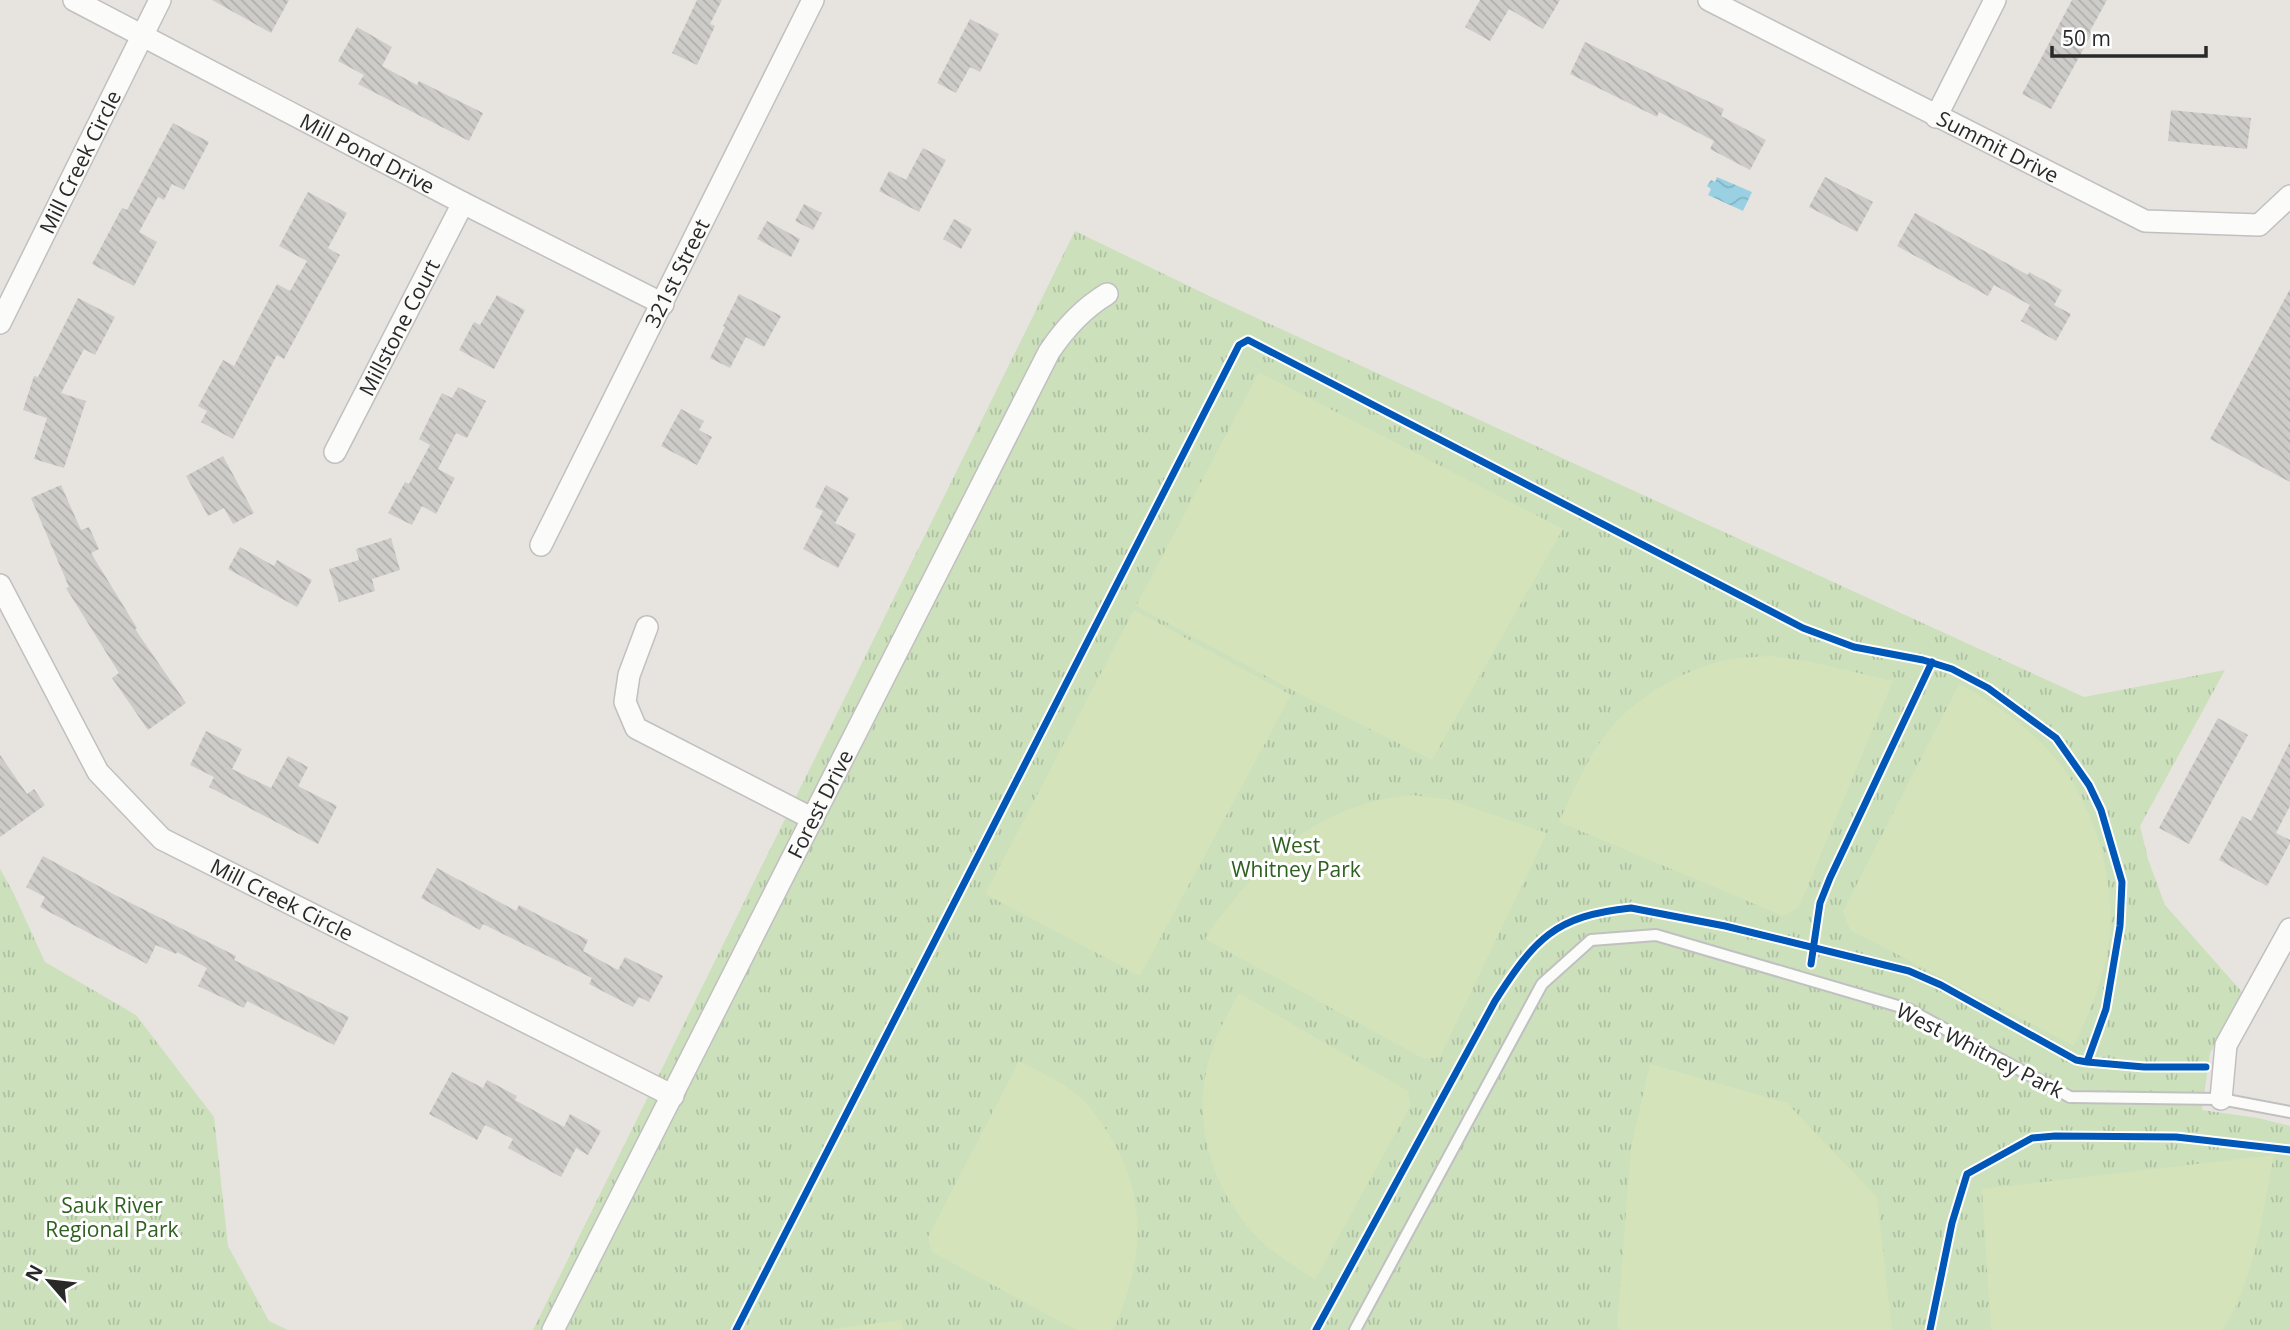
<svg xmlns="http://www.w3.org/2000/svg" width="2290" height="1330" viewBox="0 0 2290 1330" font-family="'Open Sans',sans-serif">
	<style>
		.grass { fill: url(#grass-tufts) }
		.pitch { fill: #d4e3ba }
		.water { fill: url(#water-waves) }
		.building { fill: url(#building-back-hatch) }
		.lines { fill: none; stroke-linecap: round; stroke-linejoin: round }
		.lane-casing { stroke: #c1c0c1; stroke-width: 14 }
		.street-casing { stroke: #c1c0c1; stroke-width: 24 }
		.lane { stroke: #fbfbfa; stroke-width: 10 }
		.street { stroke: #fbfbfa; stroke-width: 21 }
		.cycleway-casing { stroke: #fff; stroke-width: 11 }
		.cycleway { stroke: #0057b8; stroke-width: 7 }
		.labels { text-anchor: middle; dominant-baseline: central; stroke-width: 6; stroke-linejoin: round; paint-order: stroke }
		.street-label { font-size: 21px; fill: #292929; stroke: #fff }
		.park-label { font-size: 21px; fill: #2e6020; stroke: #fff }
	</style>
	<defs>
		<pattern id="grass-tufts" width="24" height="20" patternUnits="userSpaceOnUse" patternTransform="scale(1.75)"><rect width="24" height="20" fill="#cbe0bb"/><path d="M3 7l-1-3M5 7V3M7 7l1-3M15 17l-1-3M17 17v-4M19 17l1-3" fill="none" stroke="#aec0a1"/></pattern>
		<pattern id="water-waves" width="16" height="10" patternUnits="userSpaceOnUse" patternTransform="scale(1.75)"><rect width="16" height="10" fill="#99d1e3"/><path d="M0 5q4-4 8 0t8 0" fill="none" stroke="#84b3c3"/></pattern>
		<pattern id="building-back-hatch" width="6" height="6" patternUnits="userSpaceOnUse" patternTransform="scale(1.75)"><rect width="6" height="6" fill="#ceccc9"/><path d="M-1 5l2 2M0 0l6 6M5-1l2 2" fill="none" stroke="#b1afad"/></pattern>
	</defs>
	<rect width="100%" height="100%" fill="#e7e4e0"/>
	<path class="grass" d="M 1075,231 L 1224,303 L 2084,697 L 2225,670 L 2140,826 L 2148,859 L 2165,905 L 2243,993 L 2210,1053 L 2202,1110 L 2258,1118 L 2290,1126 L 2290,1330 L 533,1330 Z
		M 0,869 L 13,892 L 45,962 L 136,1015 L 214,1117 L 228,1246 L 269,1321 L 288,1330 L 0,1330 Z"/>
	<path class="pitch" d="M 1259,372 L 1563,529 L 1432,760 L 1292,690 L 1136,606 Z
		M 1134,610 L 1291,695 L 1140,976 L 985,894 Z
		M 1770,656 L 1807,661 L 1893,681 L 1799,907 L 1783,916 L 1559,822 C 1574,789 1590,751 1615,723 C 1641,694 1693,665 1732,659 C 1745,657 1758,657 1770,656 Z
		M 1959,684 C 2037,725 2086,777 2105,865 C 2109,887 2112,911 2110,934 C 2106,973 2091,1010 2074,1046 L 1850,930 L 1843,911 Z
		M 1410,795 L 1447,799 L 1547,833 L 1440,1057 L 1424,1059 L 1205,939 C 1215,922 1228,907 1241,891 C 1289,835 1335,804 1410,795 Z
		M 1239,993 L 1408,1091 L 1411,1105 L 1315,1280 C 1296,1267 1275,1255 1259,1239 C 1212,1191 1190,1121 1210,1056 C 1216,1034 1228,1013 1239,993 Z
		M 1019,1061 C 1036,1070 1055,1078 1071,1090 C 1086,1100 1097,1115 1106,1130 C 1149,1194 1145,1262 1113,1330 L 1076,1330 L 932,1252 L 928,1237 Z
		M 1650,1064 L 1787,1103 L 1877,1197 L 1892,1330 L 1621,1330 L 1617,1326 L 1631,1147 Z
		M 2274,1155 C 2262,1214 2256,1279 2222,1330 L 1991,1330 L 1982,1189 Z
		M 902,1320 L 903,1330 L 824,1330 Z"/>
	<path class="water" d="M 1717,177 L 1752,192 L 1743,211 L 1708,195 L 1711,189 L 1707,186 L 1711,180 L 1715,182 Z"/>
	<path class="building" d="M 212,0 L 289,0 L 271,33 Z
		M 697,0 L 722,0 L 710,24 L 715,26 L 697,65 L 672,53 Z
		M 1480,0 L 1560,0 L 1543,29 L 1509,9 L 1490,41 L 1465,27 Z
		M 2072,0 L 2107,0 L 2090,31 L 2092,33 L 2051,109 L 2022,94 Z
		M 970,19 L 999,34 L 980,72 L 970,67 L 956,93 L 937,83 Z
		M 357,27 L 392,47 L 382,66 L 417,85 L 419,81 L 483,113 L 469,141 L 358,84 L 364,75 L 338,61 Z
		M 1585,42 L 1724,109 L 1721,116 L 1766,140 L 1750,170 L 1710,149 L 1714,141 L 1659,112 L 1657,117 L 1570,74 Z
		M 2171,110 L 2251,118 L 2247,149 L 2168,141 Z
		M 173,123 L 209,142 L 184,190 L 172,184 L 164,200 L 158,197 L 139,232 L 157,242 L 134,286 L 92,264 L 122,208 L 127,210 Z
		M 923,148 L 946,160 L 919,212 L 879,191 L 889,171 L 906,180 Z
		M 1825,177 L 1873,202 L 1857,232 L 1809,207 Z
		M 308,192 L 347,213 L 328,248 L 340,255 L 284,359 L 277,355 L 233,439 L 201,422 L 207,411 L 198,406 L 223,360 L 234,366 L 277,284 L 290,291 L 307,261 L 279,246 Z
		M 804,204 L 822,213 L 813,230 L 795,221 Z
		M 1915,213 L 2028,275 L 2029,272 L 2062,290 L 2054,305 L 2071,314 L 2056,341 L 2021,321 L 2030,305 L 1994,285 L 1988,296 L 1897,246 Z
		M 954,219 L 972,229 L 961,249 L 943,239 Z
		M 767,221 L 800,239 L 791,257 L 757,239 Z
		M 2290,289 L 2290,482 L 2210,439 Z
		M 739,294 L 781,316 L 764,347 L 746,337 L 730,368 L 710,358 L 725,327 L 723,326 Z
		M 497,295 L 525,310 L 494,369 L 459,350 L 474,322 L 480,325 Z
		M 78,298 L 115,317 L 95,355 L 84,349 L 61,393 L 86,401 L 64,468 L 34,459 L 47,418 L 23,410 L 34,376 L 38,377 Z
		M 458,387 L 486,401 L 467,438 L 456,433 L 438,469 L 455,478 L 436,514 L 422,506 L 412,525 L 388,513 L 405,482 L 409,484 L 430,445 L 419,439 L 442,393 L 452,398 Z
		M 681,409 L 704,421 L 699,430 L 712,437 L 697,465 L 661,446 Z
		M 223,456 L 254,513 L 233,524 L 224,508 L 208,516 L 186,476 Z
		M 61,485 L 81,530 L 89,527 L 99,549 L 91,553 L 137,628 L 135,629 L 186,703 L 148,730 L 112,678 L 119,673 L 66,588 L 69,587 L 31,498 Z
		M 826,485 L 849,498 L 835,523 L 856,534 L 838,568 L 803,549 L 823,511 L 815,507 Z
		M 391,538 L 400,570 L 372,579 L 375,591 L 339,602 L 329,569 L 359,560 L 356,549 Z
		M 240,547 L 274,566 L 277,560 L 312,580 L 297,607 L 228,569 Z
		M 2218,718 L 2248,735 L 2189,844 L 2159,828 Z
		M 206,731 L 242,749 L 232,769 L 271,788 L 288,756 L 308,767 L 298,786 L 337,806 L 318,844 L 209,787 L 214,777 L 190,765 Z
		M 2290,742 L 2290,806 L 2276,833 L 2290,840 L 2290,843 L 2267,886 L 2219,860 L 2242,816 L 2251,821 Z
		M 0,755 L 27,794 L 34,789 L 45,805 L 0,837 Z
		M 43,856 L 117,896 L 236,956 L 234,960 L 349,1017 L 334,1045 L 247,1001 L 244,1008 L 198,986 L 207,968 L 177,952 L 176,954 L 156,945 L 147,964 L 40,907 L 45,897 L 26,887 Z
		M 437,868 L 516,911 L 519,905 L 588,940 L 583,951 L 618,970 L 625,957 L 663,976 L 649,1002 L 639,997 L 633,1007 L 589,984 L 592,978 L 483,924 L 480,930 L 421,898 Z
		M 452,1072 L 483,1088 L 487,1080 L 517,1096 L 515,1100 L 564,1127 L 570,1114 L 601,1131 L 588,1155 L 576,1148 L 561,1177 L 508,1148 L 513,1139 L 485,1125 L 477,1140 L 429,1114 Z"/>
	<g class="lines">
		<defs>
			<path id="lane" d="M 1355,1330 L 1542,984 L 1591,940 L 1656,935 L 1908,1009 L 2070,1097 L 2221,1099 L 2290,1112"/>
			<g id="street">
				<path id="s1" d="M 74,0 L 463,203 L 663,304"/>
				<path id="s2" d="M 1709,0 L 2145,221 L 2259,225 L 2290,196"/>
				<path d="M 1936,117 L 1995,0"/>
				<path id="s3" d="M 0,323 L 160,0"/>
				<path id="s4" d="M 335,452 L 463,203"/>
				<path id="s5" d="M 541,545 L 813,0"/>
				<path id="s6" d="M 0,585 L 98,772 L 162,839 L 673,1096"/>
				<path d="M 647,627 L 629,675 L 625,702 L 636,728 L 813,819"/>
				<path d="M 2221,1099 L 2226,1045 L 2290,929"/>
				<path id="s7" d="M 553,1330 L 1049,352 C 1065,328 1082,309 1107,294"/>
			</g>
		</defs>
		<use href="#lane" class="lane-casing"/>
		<use href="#street" class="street-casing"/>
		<use href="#lane" class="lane"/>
		<use href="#street" class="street"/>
		<defs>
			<path id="cycleway" d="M 1811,964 L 1820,903 L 1830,878 L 1932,662
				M 2087,1062 L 2144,1067 L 2206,1067
				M 736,1330 L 1239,345 L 1248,340 L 1803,628 L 1854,647 L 1923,660 L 1952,669 L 1988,688 L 2056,738 L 2089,785 L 2101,810 L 2122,882 L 2120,926 L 2106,1009 L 2087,1062 L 2076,1060 L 1941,985 L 1909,971 L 1725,926 L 1631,908 C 1554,916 1535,939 1495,1001 L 1316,1330
				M 1930,1330 L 1952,1223 L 1967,1174 L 2032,1138 L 2055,1136 L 2176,1137 L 2290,1150"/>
		</defs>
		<use href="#cycleway" class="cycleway-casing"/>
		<use href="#cycleway" class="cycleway"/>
	</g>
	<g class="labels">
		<g class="street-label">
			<text stroke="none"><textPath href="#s2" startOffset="324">Summit Drive</textPath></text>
			<text stroke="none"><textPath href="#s1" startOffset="331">Mill Pond Drive</textPath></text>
			<text stroke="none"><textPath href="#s3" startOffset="180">Mill Creek Circle</textPath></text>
			<text stroke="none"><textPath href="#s5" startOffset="304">321st Street</textPath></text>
			<text stroke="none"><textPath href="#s4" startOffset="140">Millstone Court</textPath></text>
			<text stroke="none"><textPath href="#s7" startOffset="590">Forest Drive</textPath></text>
			<text stroke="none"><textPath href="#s6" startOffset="438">Mill Creek Circle</textPath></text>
			<text transform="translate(1980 1050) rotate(27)">West Whitney Park</text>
		</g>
		<g class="park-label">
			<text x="1296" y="845">West<tspan x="1296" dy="24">Whitney Park</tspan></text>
			<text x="112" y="1205">Sauk River<tspan x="112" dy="24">Regional Park</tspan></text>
		</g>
	</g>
	<g transform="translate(49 1281) rotate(298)" stroke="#ffffff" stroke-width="5" paint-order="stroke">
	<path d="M0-5L12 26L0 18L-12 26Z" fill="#292929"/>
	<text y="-10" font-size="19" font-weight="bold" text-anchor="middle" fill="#292929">N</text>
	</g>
	<path d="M2052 46v10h154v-10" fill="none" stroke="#292929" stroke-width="3.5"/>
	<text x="2062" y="46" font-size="21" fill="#292929" stroke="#ffffff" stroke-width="5" paint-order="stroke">50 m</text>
</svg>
